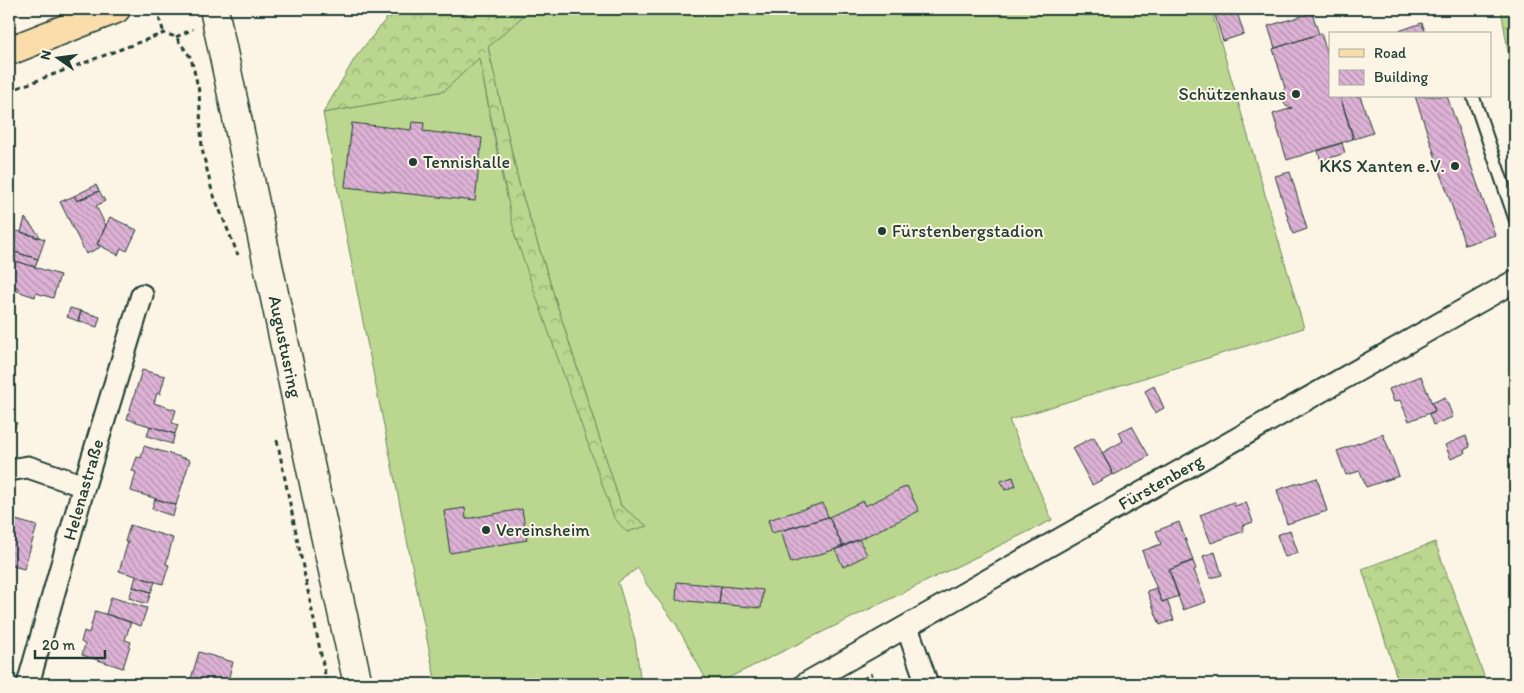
<svg xmlns="http://www.w3.org/2000/svg" width="1524" height="693" viewBox="0 0 1524 693" font-family="Itim,sans-serif">
	<style>
		.grass { fill: #bbd68e; stroke: #6d8a61 }
		.forest { fill: url(#forest-crowns); stroke: #6d8a61 }
		.building { fill: url(#building-back-hatch); stroke: #1f3d34 }
		.lines { fill: none; stroke-linecap: round; stroke-linejoin: round }
		.service-casing { stroke: #1f3d34; stroke-width: 15 }
		.minor-casing { stroke: #1f3d34; stroke-width: 25 }
		.secondary-casing { stroke: #1f3d34; stroke-width: 31 }
		.primary-casing { stroke: #1f3d34; stroke-width: 31 }
		.path { stroke: #1f3d34; stroke-width: 3; stroke-dasharray: 5 4; stroke-linecap: butt }
		.service { stroke: #fcf5e5; stroke-width: 11 }
		.minor { stroke: #fcf5e5; stroke-width: 21 }
		.secondary { stroke: #fcf5e5; stroke-width: 28 }
		.primary { stroke: #faddab; stroke-width: 28 }
		.poi-dot { fill: #1f3d34; stroke: #fcf5e5; stroke-width: 2 }
		.labels { text-anchor: middle; dominant-baseline: central; stroke-width: 4; stroke-linejoin: round; paint-order: stroke }
		.poi-label { font-size: 18px; fill: #1f3d34; stroke: #fcf5e5; text-anchor: start }
		.street-label { font-size: 18px; fill: #1f3d34; stroke: #fcf5e5 }
	</style>
	<defs>
		<pattern id="forest-crowns" width="20" height="18" patternUnits="userSpaceOnUse" patternTransform="scale(1.25)"><rect width="20" height="18" fill="#bbd68e"/><path d="M2 6a3 3 0 1 1 6 0M12 15a3 3 0 1 1 6 0" fill="none" stroke="#97af75"/></pattern>
		<pattern id="building-back-hatch" width="6" height="6" patternUnits="userSpaceOnUse" patternTransform="scale(1.25)"><rect width="6" height="6" fill="#deb2d6"/><path d="M-1 5l2 2M0 0l6 6M5-1l2 2" fill="none" stroke="#b392ae"/></pattern>
	</defs>
	<rect width="100%" height="100%" fill="#fcf5e5"/>
	<filter id="ink" filterUnits="userSpaceOnUse"><feTurbulence type="fractalNoise" baseFrequency=".02" numOctaves="2"/><feDisplacementMap in="SourceGraphic" scale="10" xChannelSelector="R" yChannelSelector="G"/><feConvolveMatrix kernelMatrix="1 2 1 2 8 2 1 2 1" color-interpolation-filters="sRGB"/></filter>
	<g filter="url(#ink)">
		<path class="grass" d="M 531,9 L 1211,9 L 1304,328 L 1009,420 L 1052,520 L 718,683 L 707,681 L 676,624 L 647,585 L 638,568 L 618,582 L 635,640 L 641,684 L 436,684 L 361,312 L 323,113 L 444,91 L 479,58 L 503,182 L 627,532 L 646,526 L 621,506 L 520,188 L 488,47 Z"/>
		<path class="forest" d="M 402,9 L 531,9 L 488,47 L 520,188 L 621,506 L 647,526 L 627,532 L 614,518 L 515,236 L 479,58 L 444,91 L 323,113 L 355,58 L 386,19 Z
			M 1501,9 L 1515,9 L 1515,94 Z
			M 1435,542 L 1487,684 L 1399,684 L 1362,569 Z"/>
		<path class="building" d="M 1213,9 L 1236,9 L 1244,34 L 1223,41 Z
			M 1312,13 L 1319,34 L 1275,48 L 1268,26 Z
			M 1422,23 L 1426,34 L 1393,34 L 1393,33 Z
			M 1321,33 L 1330,64 L 1330,96 L 1340,96 L 1353,139 L 1287,160 L 1273,114 L 1292,108 L 1286,106 L 1282,100 L 1281,95 L 1285,88 L 1273,49 Z
			M 1340,96 L 1360,96 L 1373,133 L 1354,139 Z
			M 1415,96 L 1447,96 L 1495,235 L 1465,245 Z
			M 412,122 L 424,123 L 423,131 L 482,138 L 475,201 L 345,187 L 352,123 L 411,130 Z
			M 1342,143 L 1345,153 L 1321,161 L 1318,151 Z
			M 1290,172 L 1307,229 L 1293,234 L 1275,176 Z
			M 96,185 L 99,191 L 77,201 L 74,196 Z
			M 99,191 L 105,201 L 96,206 L 106,226 L 97,244 L 100,246 L 99,248 L 86,254 L 60,202 L 74,196 L 77,201 Z
			M 110,217 L 137,230 L 127,251 L 121,248 L 118,255 L 97,244 Z
			M 25,218 L 39,235 L 39,238 L 21,232 Z
			M 17,231 L 45,239 L 38,259 L 11,251 Z
			M 15,252 L 38,259 L 35,267 L 12,260 Z
			M 12,260 L 60,275 L 53,298 L 36,293 L 35,297 L 17,291 L 18,288 L 9,285 L 9,271 Z
			M 70,308 L 81,311 L 78,321 L 67,317 Z
			M 81,311 L 100,317 L 97,327 L 78,321 Z
			M 142,370 L 165,376 L 160,394 L 157,393 L 154,403 L 176,410 L 172,423 L 178,425 L 175,434 L 127,419 Z
			M 1421,376 L 1435,411 L 1409,421 L 1400,400 L 1394,402 L 1389,389 Z
			M 1154,386 L 1164,408 L 1155,413 L 1145,391 Z
			M 1445,397 L 1453,417 L 1433,425 L 1429,414 L 1435,411 L 1432,403 Z
			M 9,419 L 17,423 L 9,438 Z
			M 150,426 L 175,434 L 172,444 L 147,436 Z
			M 1132,426 L 1149,456 L 1114,475 L 1102,453 L 1123,441 L 1119,432 Z
			M 1383,434 L 1399,476 L 1366,487 L 1360,471 L 1346,475 L 1337,451 Z
			M 1466,436 L 1470,447 L 1464,450 L 1465,453 L 1451,459 L 1445,445 Z
			M 1094,437 L 1113,474 L 1092,485 L 1072,448 Z
			M 144,446 L 190,460 L 176,505 L 131,491 L 136,472 L 132,471 L 137,457 L 141,458 Z
			M 1013,477 L 1016,486 L 1005,490 L 1001,481 Z
			M 1317,478 L 1327,511 L 1287,524 L 1277,490 L 1301,482 L 1301,483 Z
			M 907,486 L 919,511 L 843,547 L 829,517 L 863,501 L 865,506 Z
			M 155,499 L 176,505 L 173,516 L 152,509 Z
			M 1233,502 L 1235,506 L 1246,502 L 1253,522 L 1242,526 L 1244,531 L 1211,543 L 1200,515 Z
			M 823,503 L 828,517 L 772,533 L 768,520 Z
			M 465,508 L 466,519 L 522,509 L 527,540 L 450,553 L 444,511 Z
			M 828,517 L 829,517 L 843,547 L 791,563 L 781,531 Z
			M 9,518 L 37,526 L 24,569 L 9,565 Z
			M 1179,522 L 1193,560 L 1169,570 L 1179,596 L 1162,602 L 1142,551 L 1161,544 L 1156,531 Z
			M 130,525 L 173,538 L 166,564 L 169,565 L 163,584 L 119,571 L 128,542 L 125,542 Z
			M 1290,530 L 1298,553 L 1285,557 L 1277,535 Z
			M 859,539 L 867,555 L 843,567 L 835,549 Z
			M 1215,552 L 1222,575 L 1210,578 L 1203,556 Z
			M 1193,561 L 1196,569 L 1194,570 L 1206,602 L 1183,610 L 1169,570 Z
			M 136,576 L 155,582 L 151,592 L 133,587 Z
			M 677,582 L 721,586 L 719,604 L 676,600 Z
			M 721,586 L 763,590 L 761,608 L 719,604 Z
			M 133,587 L 151,592 L 147,604 L 129,598 Z
			M 1156,588 L 1162,602 L 1167,600 L 1174,620 L 1160,625 L 1147,591 Z
			M 111,597 L 147,608 L 141,626 L 106,614 Z
			M 95,611 L 131,622 L 125,640 L 131,642 L 123,668 L 82,655 L 85,644 L 81,642 L 84,631 L 89,633 Z
			M 199,652 L 233,662 L 227,684 L 191,684 L 192,682 L 190,682 Z"/>
		<g class="lines">
			<defs>
				<path id="service" d="M 1473,96 L 1515,219"/>
				<g id="minor">
					<path d="M 9,470 L 28,467 L 84,486"/>
					<path d="M 907,627 L 927,684"/>
					<path id="s1" d="M 28,684 L 84,486 L 142,295"/>
					<path id="s2" d="M 805,684 L 1515,281"/>
				</g>
				<g id="secondary">
					<path id="s3" d="M 214,9 L 322,521 L 358,684"/>
				</g>
				<path id="primary" d="M 9,51 L 116,9"/>
			</defs>
			<use href="#service" class="service-casing"/>
			<use href="#minor" class="minor-casing"/>
			<use href="#secondary" class="secondary-casing"/>
			<use href="#primary" class="primary-casing"/>
			<path class="path" d="M 156,9 L 164,33
				M 176,37 L 193,29
				M 9,91 L 164,33 L 176,37 L 191,58 L 199,91 L 202,149 L 212,191 L 238,255
				M 277,440 L 327,684
				M 855,684 L 872,674"/>
			<use href="#service" class="service"/>
			<use href="#minor" class="minor"/>
			<use href="#secondary" class="secondary"/>
			<use href="#primary" class="primary"/>
		</g>
	</g>
	<g class="poi-dot">
		<circle cx="1296" cy="94" r="5"/>
		<circle cx="413" cy="162" r="5"/>
		<circle cx="1455" cy="166" r="5"/>
		<circle cx="882" cy="231" r="5"/>
		<circle cx="486" cy="530" r="5"/>
	</g>
	<g class="labels">
		<g class="poi-label">
			<text x="1286" y="94" text-anchor="end">Schützenhaus</text>
			<text x="423" y="162">Tennishalle</text>
			<text x="1445" y="166" text-anchor="end">KKS Xanten e.V.</text>
			<text x="892" y="231">Fürstenbergstadion</text>
			<text x="496" y="530">Vereinsheim</text>
		</g>
		<g class="street-label">
			<text stroke="none"><textPath href="#s3" startOffset="345">Augustusring</textPath></text>
			<text stroke="none"><textPath href="#s2" startOffset="409">Fürstenberg</textPath></text>
			<text stroke="none"><textPath href="#s1" startOffset="202">Helenastraße</textPath></text>
		</g>
	</g>
	<rect width="1524" height="693" fill="none" stroke="#fcf5e5" stroke-width="30"/>
	<rect x="15" y="15" width="1494" height="663" fill="none" stroke="#1f3d34" stroke-width="2" filter="url(#ink)"/>
	<rect x="1329" y="32" width="162" height="65" fill="#fcf5e5" stroke="#a4ab9e"/>
	<rect x="1339" y="49" width="25" height="8" fill="#faddab" stroke="#a4ab9e"/>
	<text x="1374" y="58" font-size="15" fill="#1f3d34">Road</text>
	<rect x="1339" y="70" width="25" height="15" fill="url(#building-back-hatch)" stroke="#a4ab9e"/>
	<text x="1374" y="82" font-size="15" fill="#1f3d34">Building</text>
	<g transform="translate(58 58) rotate(284)" stroke="#fcf5e5" stroke-width="4" paint-order="stroke">
	<path d="M0-4L9 19L0 12L-9 19Z" fill="#1f3d34"/>
	<text y="-8" font-size="14" font-weight="bold" text-anchor="middle" fill="#1f3d34">N</text>
	</g>
	<path d="M35 650v8h70v-8" fill="none" stroke="#1f3d34" stroke-width="2.5"/>
	<text x="42" y="650" font-size="15" fill="#1f3d34" stroke="#fcf5e5" stroke-width="4" paint-order="stroke">20 m</text>
</svg>
